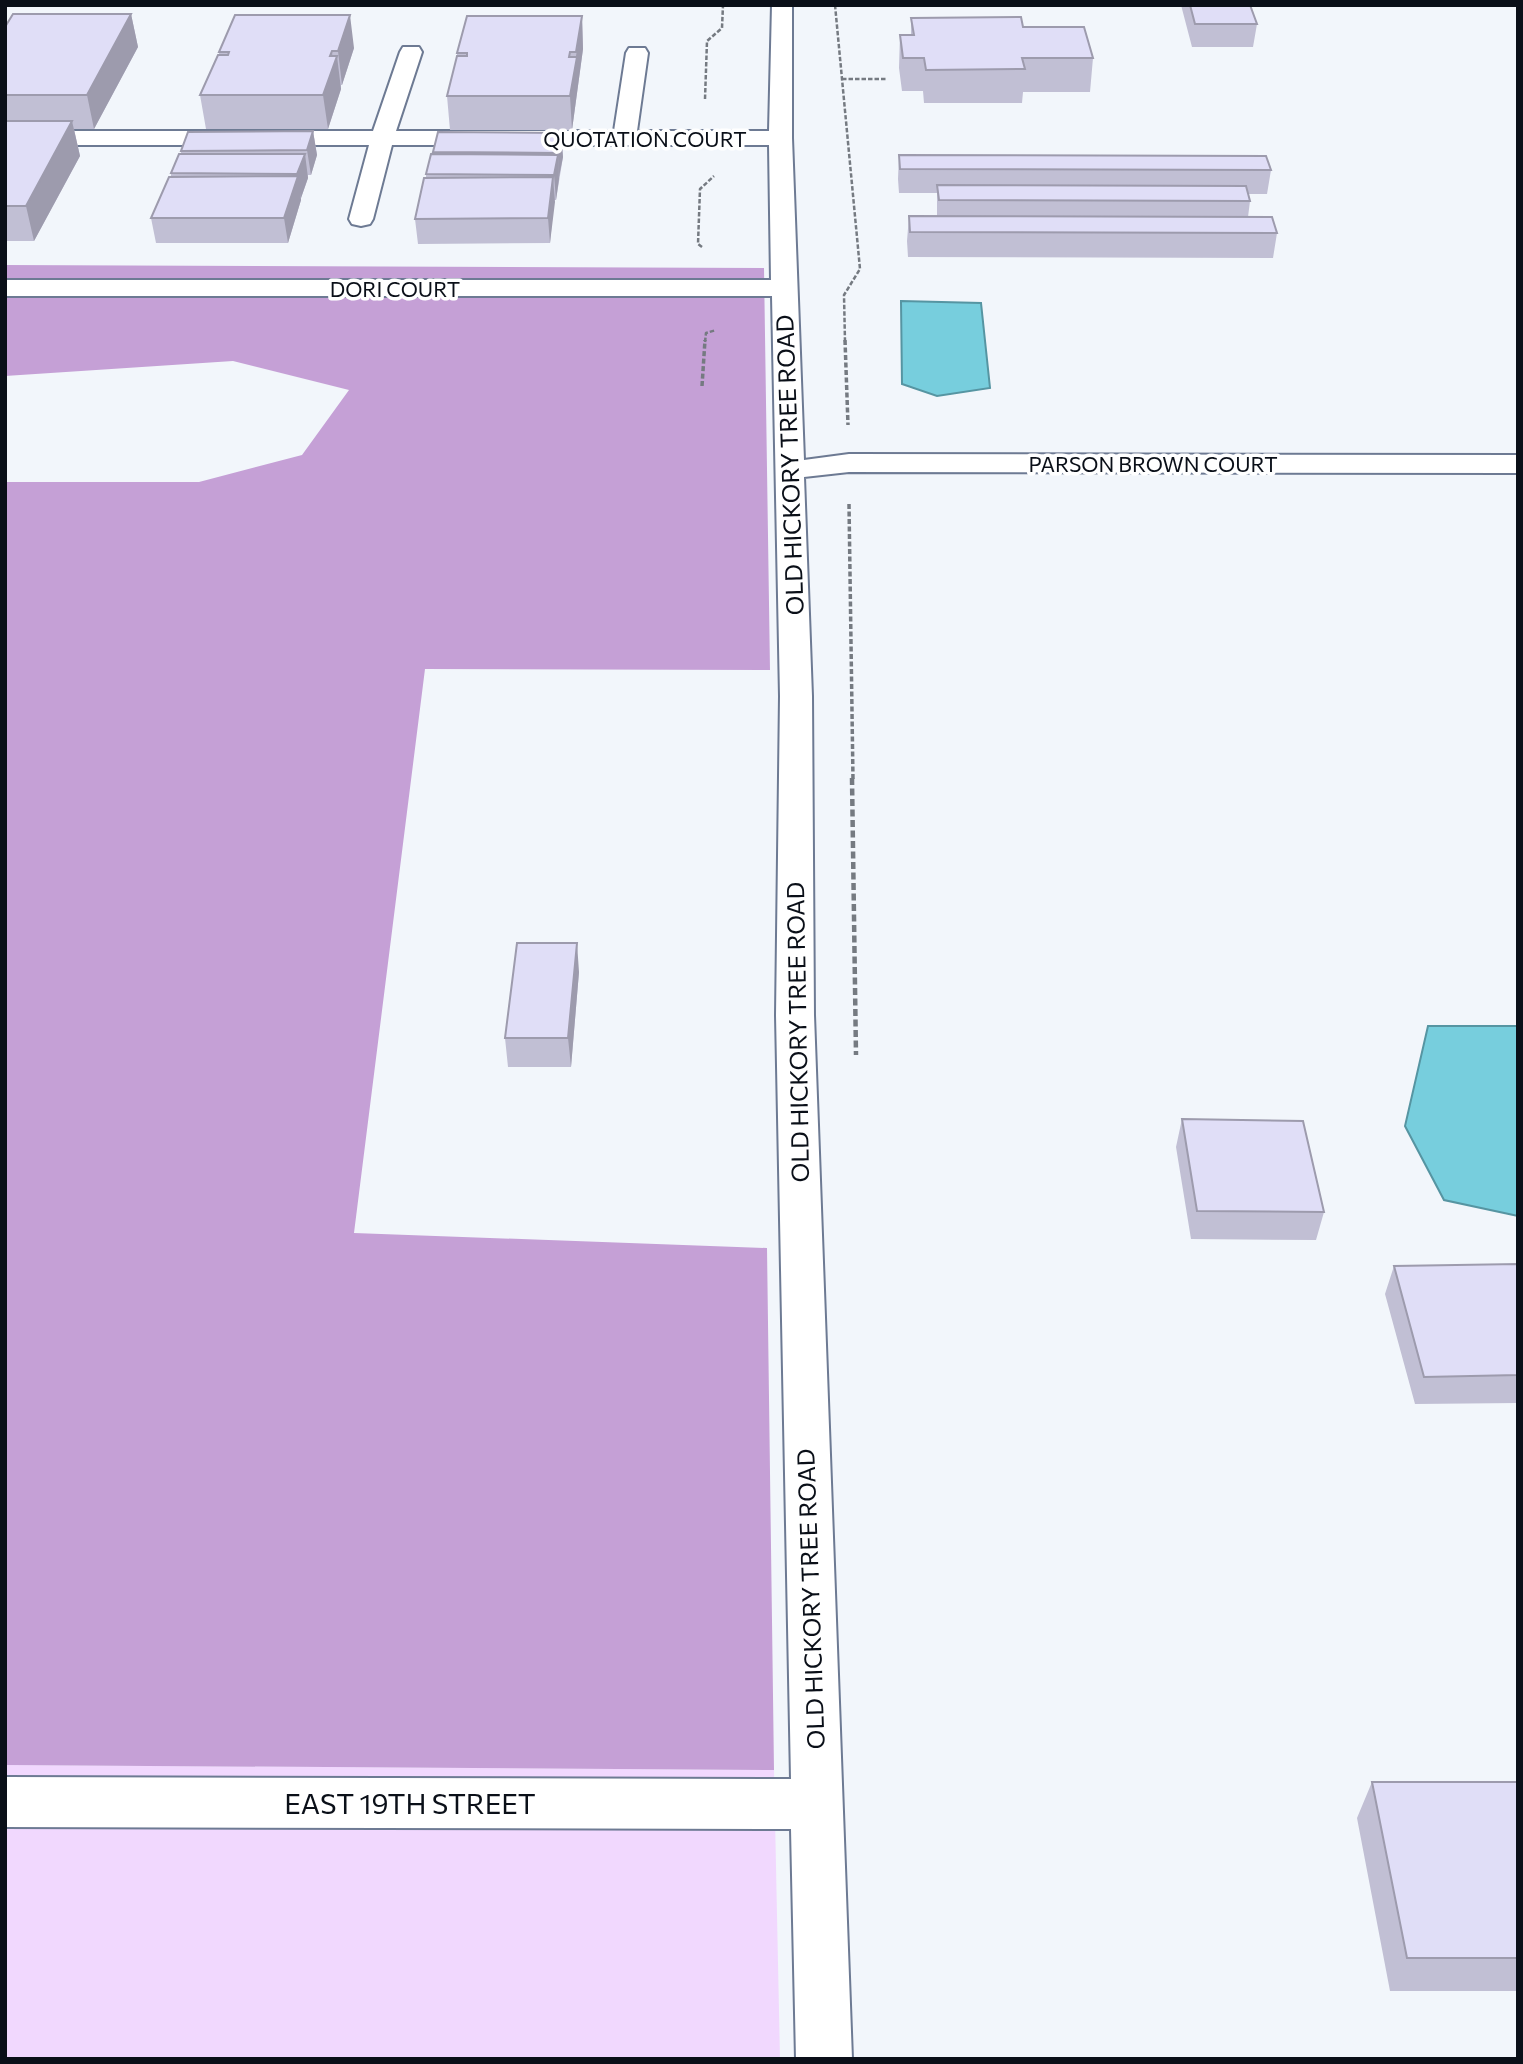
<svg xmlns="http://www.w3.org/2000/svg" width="1523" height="2064" viewBox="0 0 1523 2064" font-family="Commissioner,sans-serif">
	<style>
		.green { fill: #f1d8fe }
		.forest { fill: #c5a0d6 }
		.water { fill: #77cedd; stroke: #5695a2; stroke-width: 2 }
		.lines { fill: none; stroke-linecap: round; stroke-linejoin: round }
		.minor-casing { stroke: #6d7a93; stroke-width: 4 }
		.path-far2 { stroke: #757a81; stroke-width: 2.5; stroke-dasharray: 4.5 2; stroke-linecap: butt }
		.path-far1 { stroke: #757a81; stroke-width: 3.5; stroke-dasharray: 5 2.5; stroke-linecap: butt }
		.path { stroke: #757a81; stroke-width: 4.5; stroke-dasharray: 7 3.5; stroke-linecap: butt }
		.minor { fill: #fff; fill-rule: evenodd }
		.wall { fill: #c1bfd4 }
		.shaded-wall { fill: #9d9bad }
		.building { fill: #e0def7; stroke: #9d9bad; stroke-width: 2 }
		.labels { text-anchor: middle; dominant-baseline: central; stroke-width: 7; stroke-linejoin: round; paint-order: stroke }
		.far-street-label { font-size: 21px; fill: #0a0f18; stroke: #fff }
		.street-label { font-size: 24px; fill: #0a0f18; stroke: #fff }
		.near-street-label { font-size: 28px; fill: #0a0f18; stroke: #fff }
	</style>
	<rect width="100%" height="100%" fill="#f2f6fb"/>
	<path class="green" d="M 5,1765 L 774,1770 L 780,2059 L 5,2059 Z"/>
	<path class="forest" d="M 5,265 L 764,268 L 770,670 L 425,669 L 354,1233 L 767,1248 L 774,1770 L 5,1765 L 5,482 L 199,482 L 302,455 L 349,390 L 233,361 L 5,376 Z"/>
	<path class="water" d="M 901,301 L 981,303 L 990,388 L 937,396 L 902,384 Z
		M 1428,1026 L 1518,1026 L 1518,1216 L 1444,1200 L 1405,1126 Z"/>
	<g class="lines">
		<defs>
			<path id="minor" d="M 772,5 L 792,5 L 792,138 L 804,460 L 849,454 L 1518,455 L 1518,473 L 849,472 L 804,477 L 812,696 L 814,1015 L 852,2059 L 796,2059 L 791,1829 L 5,1827 L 5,1777 L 791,1779 L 776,1015 L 780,696 L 772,296 L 5,296 L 5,280 L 771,280 L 769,145 L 392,145 L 373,219 L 370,224 L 361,226 L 352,224 L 349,219 L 369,145 L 5,145 L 5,131 L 373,131 L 400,52 L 403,47 L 419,47 L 422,52 L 396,131 L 614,131 L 626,53 L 629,48 L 645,48 L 648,53 L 637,131 L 769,131 Z"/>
		</defs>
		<use href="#minor" class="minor-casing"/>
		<path class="path-far2" d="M 835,5 L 860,269 L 844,295 L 845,342
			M 842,79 L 886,79
			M 705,99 L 707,41 L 722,28 L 723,5
			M 702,247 L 698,244 L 700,189 L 714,176
			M 705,342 L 706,333 L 716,330"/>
		<path class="path-far1" d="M 845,340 L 848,425
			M 702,386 L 705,340
			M 849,504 L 853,780"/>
		<path class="path" d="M 852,778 L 856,1055"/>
		<use href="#minor" class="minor"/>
	</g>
	<path class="wall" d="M 1181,5 L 1250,5 L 1257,24 L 1253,47 L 1192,47 Z
		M 131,14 L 138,47 L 94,129 L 74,129 L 80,156 L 34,241 L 5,241 L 5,27 Z
		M 582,16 L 583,49 L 572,130 L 450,130 L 447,96 L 457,56 L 457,53 Z
		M 911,18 L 1023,27 L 1093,58 L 1090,92 L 1023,92 L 1022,103 L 924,103 L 923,91 L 902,91 L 899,68 L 900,35 L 911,35 Z
		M 354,48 L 342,85 L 341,85 L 341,89 L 328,129 L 206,129 L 200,95 L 219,55 L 219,52 Z
		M 313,131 L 317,155 L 311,175 L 308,175 L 308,178 L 301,198 L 301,200 L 288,243 L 156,243 L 151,218 L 171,177 L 171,173 L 181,154 L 181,151 Z
		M 561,133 L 563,157 L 556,200 L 554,200 L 550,243 L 418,244 L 415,219 L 426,178 L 426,174 L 433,154 L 433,152 Z
		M 899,155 L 1271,170 L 1267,194 L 1248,194 L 1250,201 L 1248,217 L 1277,233 L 1273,258 L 908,257 L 907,241 L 909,216 L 937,216 L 937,193 L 899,193 L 898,179 Z
		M 579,972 L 571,1067 L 508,1067 L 505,1038 Z
		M 1182,1119 L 1324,1212 L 1316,1240 L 1191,1239 L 1176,1147 Z
		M 1518,1264 L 1518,1403 L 1415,1404 L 1385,1294 L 1394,1266 Z
		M 1372,1782 L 1518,1782 L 1518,1991 L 1390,1991 L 1357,1818 Z"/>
	<path class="shaded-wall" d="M 131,14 L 138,47 L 94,129 L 87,95 Z
		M 350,15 L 354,48 L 342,85 L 338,51 Z
		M 582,16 L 583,49 L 572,130 L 570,96 Z
		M 332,51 L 333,66 L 337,56 L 341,89 L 328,129 L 323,95 Z
		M 72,121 L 80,156 L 34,241 L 26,206 Z
		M 313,131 L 317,155 L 311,175 L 307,150 Z
		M 561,133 L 563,157 L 559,177 L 558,153 Z
		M 305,154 L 308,178 L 301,198 L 297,174 Z
		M 558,155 L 559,179 L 556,200 L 554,175 Z
		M 298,176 L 301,200 L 288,243 L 284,218 Z
		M 553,177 L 555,202 L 550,243 L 548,218 Z
		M 577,943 L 579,972 L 571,1067 L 568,1038 Z"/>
	<path class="building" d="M 1190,5 L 1250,5 L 1257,24 L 1195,24 Z
		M 13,14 L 131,14 L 87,95 L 5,95 L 5,27 Z
		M 235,15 L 350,15 L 338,51 L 332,51 L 330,56 L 337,56 L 323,95 L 200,95 L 218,55 L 228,55 L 229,52 L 219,52 Z
		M 467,16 L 582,16 L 576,52 L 570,52 L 569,57 L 577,57 L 570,96 L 447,96 L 457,56 L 467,56 L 467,53 L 457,53 Z
		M 1021,17 L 1023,27 L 1084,27 L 1093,58 L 1022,58 L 1025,69 L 926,70 L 924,58 L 903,58 L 900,35 L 914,35 L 911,18 Z
		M 5,121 L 72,121 L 26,206 L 5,206 Z
		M 313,131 L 307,150 L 181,151 L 188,132 Z
		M 438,132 L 561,133 L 558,153 L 433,152 Z
		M 179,154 L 305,154 L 297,174 L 171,173 Z
		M 431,154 L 558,155 L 554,175 L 426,174 Z
		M 899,155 L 1266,156 L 1271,170 L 900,169 Z
		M 298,176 L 284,218 L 151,218 L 169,177 Z
		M 553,177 L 548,218 L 415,219 L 424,178 Z
		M 937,185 L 1246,186 L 1250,201 L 939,200 Z
		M 909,216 L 1272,217 L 1277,233 L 910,232 Z
		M 517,943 L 577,943 L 568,1038 L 505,1038 Z
		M 1182,1119 L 1303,1121 L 1324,1212 L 1197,1211 Z
		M 1518,1264 L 1518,1375 L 1424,1377 L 1394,1266 Z
		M 1372,1782 L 1518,1782 L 1518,1958 L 1407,1958 Z"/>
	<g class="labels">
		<g class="far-street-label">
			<text x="645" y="138">QUOTATION COURT</text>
			<text x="395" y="288">DORI COURT</text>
			<text x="1153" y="463">PARSON BROWN COURT</text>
		</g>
		<g class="street-label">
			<text transform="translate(789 465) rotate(-92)">OLD HICKORY TREE ROAD</text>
			<text transform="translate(797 1032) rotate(-91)">OLD HICKORY TREE ROAD</text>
			<text transform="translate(810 1599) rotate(-92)">OLD HICKORY TREE ROAD</text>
		</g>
		<g class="near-street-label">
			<text x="410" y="1803">EAST 19TH STREET</text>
		</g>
	</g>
	<rect width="1523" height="2064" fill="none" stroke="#0a0f18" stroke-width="14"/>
</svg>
